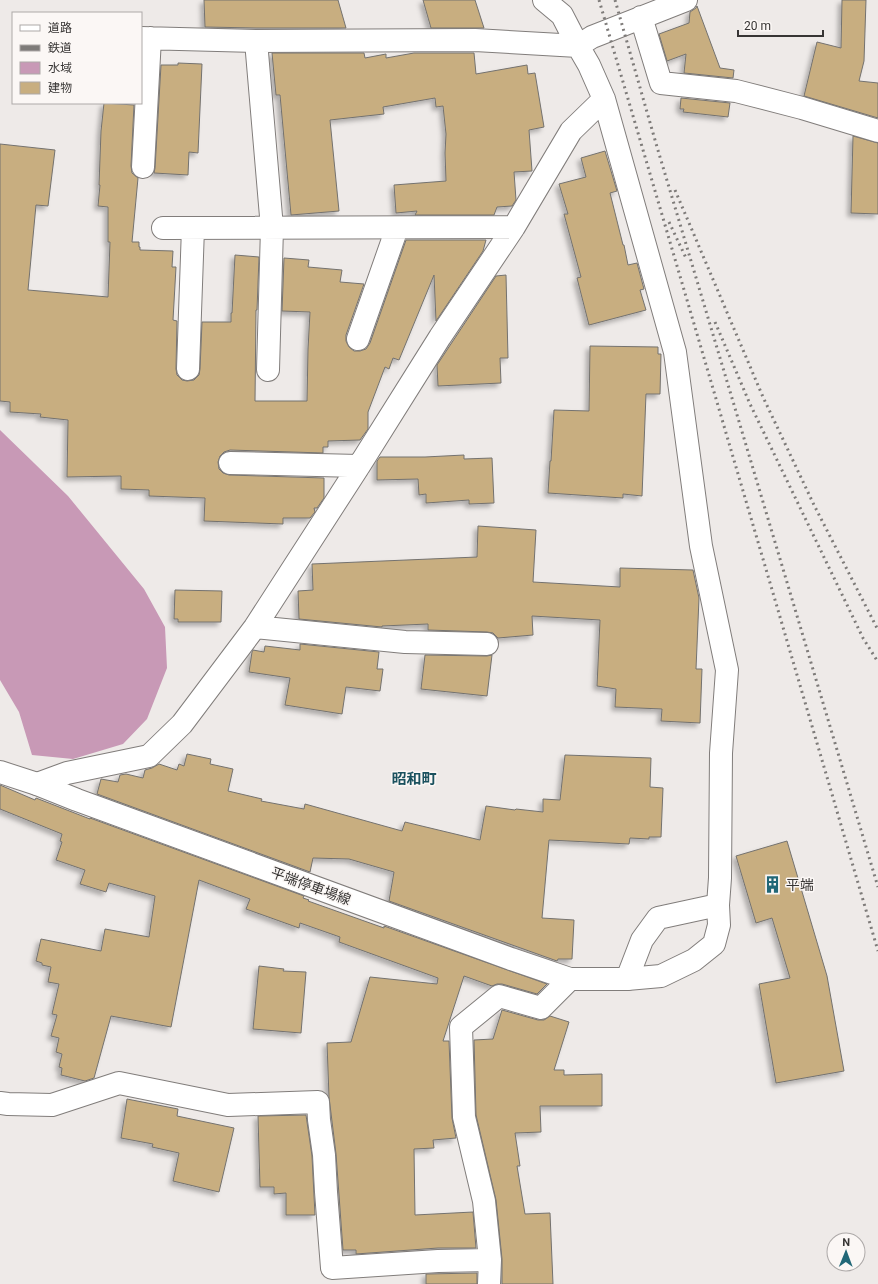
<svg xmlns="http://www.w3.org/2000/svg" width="878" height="1284" viewBox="0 0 878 1284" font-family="Roboto,'Noto Sans JP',sans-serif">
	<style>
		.water { fill: #c899b6 }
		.building { fill: #c8ae80; stroke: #74726f; filter: url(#shadow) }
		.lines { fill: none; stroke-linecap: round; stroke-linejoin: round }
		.minor-casing { stroke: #817d7b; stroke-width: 24 }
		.secondary-casing { stroke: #817d7b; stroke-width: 24 }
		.minor { stroke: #fff; stroke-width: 22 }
		.secondary { stroke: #fff; stroke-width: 22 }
		.rail { stroke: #7e7b79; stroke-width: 3; stroke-dasharray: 2 4; stroke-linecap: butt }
		.labels { text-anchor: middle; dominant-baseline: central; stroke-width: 3; stroke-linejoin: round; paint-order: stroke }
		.poi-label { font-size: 14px; fill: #373534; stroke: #fbf7f5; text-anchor: start }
		.street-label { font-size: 14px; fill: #373534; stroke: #fbf7f5 }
		.neighbourhood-label { font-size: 15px; font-weight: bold; fill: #1a515e; stroke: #fbf7f5 }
	</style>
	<defs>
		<filter id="shadow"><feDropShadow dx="-3.5" dy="3.5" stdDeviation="2" flood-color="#0004"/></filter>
	</defs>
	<rect width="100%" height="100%" fill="#eeeae8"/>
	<path class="water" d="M 0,430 L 68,496 L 144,589 L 165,627 L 167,668 L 147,719 L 123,744 L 73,759 L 32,755 L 19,712 L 0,680 Z"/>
	<path class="building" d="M 204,0 L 338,0 L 346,28 L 256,28 L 205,27 Z
		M 423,0 L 475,0 L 484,28 L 431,28 Z
		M 842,0 L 866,0 L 864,61 L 859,81 L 878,83 L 878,118 L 804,96 L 817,42 L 841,48 Z
		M 697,6 L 720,68 L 734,70 L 733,78 L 684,73 L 686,54 L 667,61 L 659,34 L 689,23 L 690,12 L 696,8 Z
		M 272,53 L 364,53 L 365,58 L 386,54 L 386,58 L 414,53 L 474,53 L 476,74 L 527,65 L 528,74 L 535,73 L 544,127 L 529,130 L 532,171 L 514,172 L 516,200 L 512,206 L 497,207 L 494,215 L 415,215 L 417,211 L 396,213 L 394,185 L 446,181 L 445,153 L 446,134 L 443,106 L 436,107 L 435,98 L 383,107 L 384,114 L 330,120 L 339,211 L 291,215 L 280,95 L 276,95 Z
		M 178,63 L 202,64 L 198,153 L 189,152 L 188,175 L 154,173 L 155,168 L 161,65 L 178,65 Z
		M 681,98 L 730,103 L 728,117 L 683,112 L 684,109 L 680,109 Z
		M 104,103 L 134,105 L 131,166 L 132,173 L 138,178 L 132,242 L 139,242 L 139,247 L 140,247 L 140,250 L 173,251 L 172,267 L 176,267 L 173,320 L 177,321 L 176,369 L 177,375 L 182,380 L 187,381 L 194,380 L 199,375 L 200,369 L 202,322 L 231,322 L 231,313 L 232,313 L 235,255 L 259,257 L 257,310 L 256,310 L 255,401 L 307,401 L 308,349 L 310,312 L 282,311 L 284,258 L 309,260 L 308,267 L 342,270 L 340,282 L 364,284 L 346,335 L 346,341 L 349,347 L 354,351 L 360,351 L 366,349 L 370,343 L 406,240 L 486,240 L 483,251 L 436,321 L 434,275 L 399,360 L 393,358 L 389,369 L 385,367 L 368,412 L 368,429 L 360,440 L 328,441 L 328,447 L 323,447 L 323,453 L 230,450 L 224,452 L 220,456 L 218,462 L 219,469 L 223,473 L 229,475 L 324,478 L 324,498 L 317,508 L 314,508 L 315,512 L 310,518 L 283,518 L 283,524 L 204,521 L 205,498 L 149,496 L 149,490 L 121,489 L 121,476 L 67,477 L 68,420 L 40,417 L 41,414 L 10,412 L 10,402 L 0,401 L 0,144 L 55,150 L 48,206 L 36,205 L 28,290 L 108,297 L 110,242 L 108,242 L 108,207 L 98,206 L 100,185 L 99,185 L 101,131 Z
		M 853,136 L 878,143 L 878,214 L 851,213 Z
		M 605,151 L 617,191 L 610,193 L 623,245 L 624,245 L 628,265 L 637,263 L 644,289 L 640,290 L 646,310 L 589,325 L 577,278 L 581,277 L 564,214 L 568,214 L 559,184 L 586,177 L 581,158 Z
		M 506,275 L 508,358 L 500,358 L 501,383 L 438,386 L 437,365 L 496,276 Z
		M 590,346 L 658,347 L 658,354 L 661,354 L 660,394 L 646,394 L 642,496 L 623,494 L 623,498 L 548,493 L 550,461 L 551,461 L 554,410 L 589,411 Z
		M 464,455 L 464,459 L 492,458 L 494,503 L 469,504 L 469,500 L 426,503 L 426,494 L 419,495 L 418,479 L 377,480 L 377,461 L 380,457 L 425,457 Z
		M 478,526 L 536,530 L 533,582 L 620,587 L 620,568 L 693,570 L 699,598 L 696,669 L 702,669 L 700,723 L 661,721 L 662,709 L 615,707 L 616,689 L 597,686 L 600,620 L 532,616 L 533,635 L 498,638 L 493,633 L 487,632 L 428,630 L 428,624 L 382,626 L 382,627 L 299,619 L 298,591 L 313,590 L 312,564 L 477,557 Z
		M 175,590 L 222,591 L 221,622 L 178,622 L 178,619 L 174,619 Z
		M 300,644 L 379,652 L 377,669 L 383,669 L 380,691 L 346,687 L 342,714 L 285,705 L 290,678 L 249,672 L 252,652 L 253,650 L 264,652 L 265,646 L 300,650 Z
		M 425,655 L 487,656 L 492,655 L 487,696 L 421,689 Z
		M 187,754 L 211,759 L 210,764 L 233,769 L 228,791 L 262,799 L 261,801 L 304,809 L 305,804 L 402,831 L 405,822 L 480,840 L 486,806 L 515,810 L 516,809 L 543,812 L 543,799 L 560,800 L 565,755 L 651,758 L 650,787 L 663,788 L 661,837 L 649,837 L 649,839 L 630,838 L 629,844 L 549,840 L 542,918 L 574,920 L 572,959 L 558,959 L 557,961 L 389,901 L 394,872 L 349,859 L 313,858 L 310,872 L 97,794 L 101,779 L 118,782 L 120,775 L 126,774 L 143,778 L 145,770 L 152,768 L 159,764 L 177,770 L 179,764 L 184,766 Z
		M 0,785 L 35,800 L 36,798 L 90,819 L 90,818 L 304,896 L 303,898 L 309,900 L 308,901 L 384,928 L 384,926 L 547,984 L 537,994 L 502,984 L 497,984 L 492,986 L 464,976 L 443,1041 L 449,1041 L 452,1118 L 456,1138 L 433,1140 L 434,1148 L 414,1149 L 415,1215 L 473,1212 L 476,1248 L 438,1248 L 356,1254 L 356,1250 L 343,1250 L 336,1154 L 329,1097 L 327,1043 L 351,1042 L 370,977 L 437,984 L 438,978 L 339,942 L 340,937 L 300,923 L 299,928 L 246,909 L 250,899 L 199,880 L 171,1027 L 111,1016 L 94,1078 L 85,1081 L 61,1075 L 62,1068 L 59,1067 L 62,1054 L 56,1052 L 59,1038 L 51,1036 L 57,1015 L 52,1014 L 59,984 L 48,982 L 51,967 L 42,965 L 42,963 L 36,961 L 41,939 L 101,951 L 105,929 L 149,937 L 155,896 L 109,883 L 106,892 L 80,884 L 85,870 L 56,860 L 62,842 L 60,841 L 62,834 L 0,809 Z
		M 787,841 L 827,976 L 844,1071 L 776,1083 L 759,984 L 790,978 L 772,918 L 756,923 L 736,856 Z
		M 259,966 L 284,969 L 283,971 L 306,972 L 301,1033 L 253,1029 Z
		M 502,1010 L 538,1020 L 544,1020 L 550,1016 L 569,1022 L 554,1070 L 564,1070 L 564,1075 L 602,1074 L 602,1106 L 540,1106 L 541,1132 L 515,1133 L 520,1166 L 517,1166 L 525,1214 L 550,1213 L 553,1284 L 502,1284 L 502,1259 L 496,1200 L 476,1115 L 474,1040 L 493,1039 Z
		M 127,1099 L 178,1109 L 177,1116 L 234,1128 L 219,1192 L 173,1181 L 179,1153 L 152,1147 L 153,1144 L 121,1138 Z
		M 306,1115 L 312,1156 L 315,1215 L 286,1215 L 286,1193 L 274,1194 L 274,1187 L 260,1187 L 258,1116 Z
		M 477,1273 L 477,1284 L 426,1284 L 426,1274 Z"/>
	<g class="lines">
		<defs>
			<path id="minor" d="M 544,0 L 562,15 L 578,46 L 589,65 L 604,99 L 675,352 L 701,546 L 727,670 L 721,753 L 720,878 L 718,905 L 719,925 L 714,944 L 694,960 L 661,976 L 627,979 L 642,940 L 658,918 L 718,905
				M 641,17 L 661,83 L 736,91 L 802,108 L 878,131
				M 141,38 L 256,41 L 475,40 L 578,46 L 592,37 L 686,0
				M 256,41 L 272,228 L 268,370
				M 143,167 L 150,38
				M 163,228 L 514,227
				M 358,339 L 397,228
				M 188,369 L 193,228
				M 230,463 L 359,466
				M 255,627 L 405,642 L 487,644
				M 37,784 L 67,773 L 149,756 L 182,724 L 255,627 L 359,466 L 440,337 L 514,227 L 571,131 L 604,99
				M 0,1103 L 8,1104 L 52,1105 L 119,1083 L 228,1105 L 318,1102 L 319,1120 L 324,1155 L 326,1192 L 332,1268 L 438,1261 L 490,1260
				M 489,1284 L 490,1260 L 484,1201 L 464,1117 L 461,1027 L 499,996 L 541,1008 L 570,979"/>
			<path id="secondary" d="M 0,772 L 37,784 L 77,800 L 511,959 L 570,979 L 627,979"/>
		</defs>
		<use href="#minor" class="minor-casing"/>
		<use href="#secondary" class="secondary-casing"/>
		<use href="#minor" class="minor"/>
		<use href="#secondary" class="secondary"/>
		<path class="rail" d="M 599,0 L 878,951
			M 615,0 L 657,147 L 878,887
			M 675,190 L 763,397 L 814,505 L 878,630
			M 669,222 L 686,258
			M 715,322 L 750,404 L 863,638 L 878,662"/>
	</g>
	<defs>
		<symbol id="building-bare" viewBox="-9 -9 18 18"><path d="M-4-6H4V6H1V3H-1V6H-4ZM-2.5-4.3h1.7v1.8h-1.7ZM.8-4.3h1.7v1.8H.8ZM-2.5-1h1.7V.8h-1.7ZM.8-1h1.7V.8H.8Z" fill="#216777" stroke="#fbf7f5" stroke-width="2.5" paint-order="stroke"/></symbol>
	</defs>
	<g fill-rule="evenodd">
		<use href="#building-bare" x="760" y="872" width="25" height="25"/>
	</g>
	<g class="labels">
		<g class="poi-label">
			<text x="786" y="885">平端</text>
		</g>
		<g class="street-label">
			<text transform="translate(311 886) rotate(20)">平端停車場線</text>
		</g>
		<g class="neighbourhood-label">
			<text x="414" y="779">昭和町</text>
		</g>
	</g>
	<rect x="12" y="12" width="130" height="92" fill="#fbf7f5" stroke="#ada9a8"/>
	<rect x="20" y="25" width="20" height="6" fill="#ffffff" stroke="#ada9a8"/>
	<text x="48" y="32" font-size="12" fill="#373534">道路</text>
	<rect x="20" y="45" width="20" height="6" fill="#7e7b79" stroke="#ada9a8"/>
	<text x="48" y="52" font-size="12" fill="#373534">鉄道</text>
	<rect x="20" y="62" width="20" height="12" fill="#c899b6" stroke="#ada9a8"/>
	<text x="48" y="72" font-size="12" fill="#373534">水域</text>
	<rect x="20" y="82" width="20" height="12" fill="#c8ae80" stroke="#ada9a8"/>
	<text x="48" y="92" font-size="12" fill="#373534">建物</text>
	<g transform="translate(846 1252) rotate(1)"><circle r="19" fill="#fbf7f5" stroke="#ada9a8"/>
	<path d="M0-3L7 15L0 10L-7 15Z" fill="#216777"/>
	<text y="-6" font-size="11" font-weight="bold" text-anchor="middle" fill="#373534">N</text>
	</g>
	<path d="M738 30v6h85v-6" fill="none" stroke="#373534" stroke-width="2"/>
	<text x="744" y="30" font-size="12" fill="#373534" stroke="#fbf7f5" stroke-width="3" paint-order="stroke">20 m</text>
</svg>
